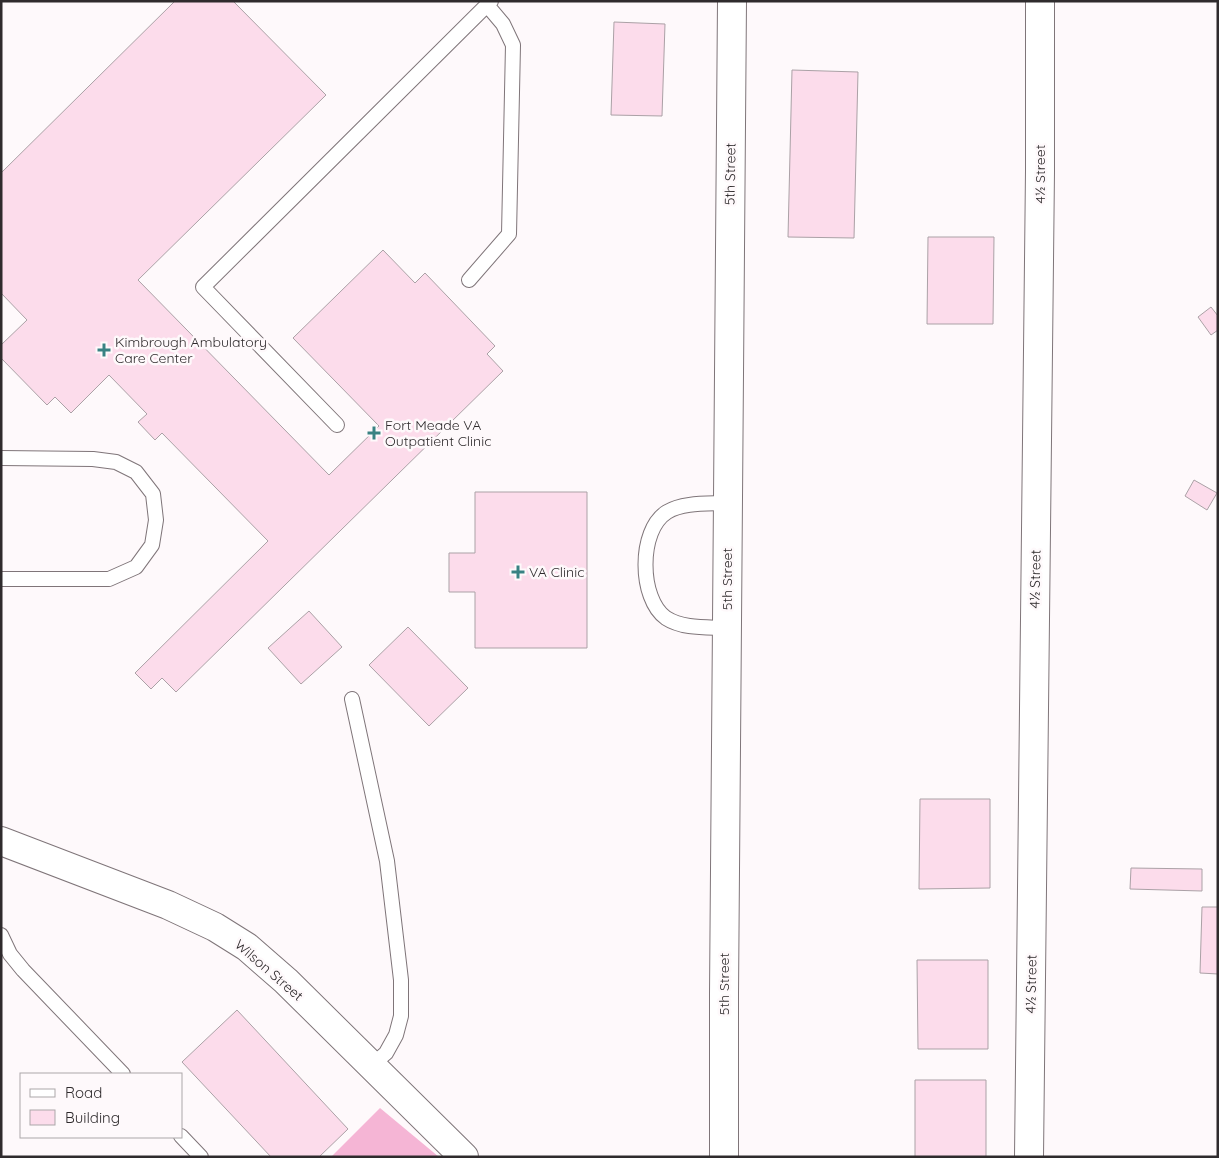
<svg xmlns="http://www.w3.org/2000/svg" width="1219" height="1158" viewBox="0 0 1219 1158" font-family="Quicksand,sans-serif">
	<style>
		.green { fill: #f5b5d5 }
		.building { fill: #fcdceb; stroke: #aba1a6 }
		.lines { fill: none; stroke-linecap: round; stroke-linejoin: round }
		.service-casing { stroke: #7f7579; stroke-width: 16 }
		.minor-casing { stroke: #7f7579; stroke-width: 30 }
		.service { stroke: #fff; stroke-width: 14 }
		.minor { stroke: #fff; stroke-width: 28 }
		.poi-dot { fill: #398283; stroke: #fef9fb; stroke-width: 2 }
		.labels { text-anchor: middle; dominant-baseline: central; stroke-width: 5; stroke-linejoin: round; paint-order: stroke }
		.street-label { font-size: 14px; fill: #2f2b2d; stroke: #fef9fb }
		.poi-label { font-size: 14px; fill: #2f2b2d; stroke: #fef9fb; text-anchor: start }
	</style>
	<rect width="100%" height="100%" fill="#fef9fb"/>
	<path class="green" d="M 380,1108 L 439,1157 L 331,1157 Z"/>
	<path class="building" d="M 175,1 L 233,1 L 326,95 L 138,280 L 329,475 L 379,426 L 293,338 L 383,250 L 415,283 L 425,273 L 495,346 L 487,354 L 503,371 L 176,692 L 162,678 L 151,689 L 135,673 L 268,541 L 162,433 L 155,440 L 138,422 L 147,414 L 109,375 L 71,413 L 55,397 L 47,405 L 1,358 L 1,345 L 27,320 L 1,293 L 1,173 Z
		M 614,22 L 665,24 L 662,116 L 611,115 Z
		M 792,70 L 858,72 L 854,238 L 788,237 Z
		M 928,237 L 994,237 L 993,324 L 927,324 Z
		M 1211,307 L 1218,316 L 1218,330 L 1211,335 L 1198,317 Z
		M 1194,480 L 1217,493 L 1207,510 L 1185,496 Z
		M 475,492 L 587,492 L 587,648 L 475,648 L 475,592 L 449,592 L 449,553 L 475,553 Z
		M 309,611 L 342,647 L 301,684 L 268,648 Z
		M 408,627 L 468,688 L 429,726 L 369,665 Z
		M 920,799 L 990,799 L 990,888 L 919,889 Z
		M 1131,868 L 1202,869 L 1202,891 L 1130,889 Z
		M 1202,907 L 1218,907 L 1218,974 L 1200,973 Z
		M 917,960 L 988,960 L 988,1049 L 918,1049 Z
		M 237,1010 L 348,1129 L 319,1157 L 271,1157 L 182,1062 Z
		M 915,1080 L 986,1080 L 986,1157 L 915,1157 Z"/>
	<g class="lines">
		<defs>
			<path id="service" d="M 469,280 L 509,234 L 513,45 L 503,24 L 487,5
				M 337,425 L 203,287 L 491,1
				M 1,458 L 93,459 L 116,462 L 136,472 L 153,494 L 156,520 L 152,545 L 136,567 L 109,579 L 1,579
				M 726,628 C 707,627 683,629 666,618 C 639,599 638,530 667,512 C 683,502 708,504 727,503
				M 352,699 L 387,861 L 401,980 L 401,1016 L 396,1035 L 386,1053 L 371,1066
				M 1,935 L 10,954 L 23,970 L 123,1074
				M 181,1136 L 201,1157"/>
			<path id="minor" d="M 1,841 L 168,905 L 215,927 L 247,947 L 286,981 L 464,1157
				M 724,1157 L 724,994 L 732,1
				M 1029,1157 L 1040,171 L 1040,1"/>
		</defs>
		<use href="#service" class="service-casing"/>
		<use href="#minor" class="minor-casing"/>
		<use href="#service" class="service"/>
		<use href="#minor" class="minor"/>
	</g>
	<g class="poi-dot">
		<path d="M101.5 342.5h5v5h5v5h-5v5h-5v-5h-5v-5h5z"/>
		<path d="M371.5 425.5h5v5h5v5h-5v5h-5v-5h-5v-5h5z"/>
		<path d="M515.5 564.5h5v5h5v5h-5v5h-5v-5h-5v-5h5z"/>
	</g>
	<g class="labels">
		<g class="street-label">
			<text transform="translate(730 174) rotate(-89)">5th Street</text>
			<text transform="translate(1040 174) rotate(-90)">4½ Street</text>
			<text transform="translate(727 579) rotate(-90)">5th Street</text>
			<text transform="translate(1035 579) rotate(-89)">4½ Street</text>
			<text transform="translate(269 970) rotate(41)">Wilson Street</text>
			<text transform="translate(724 984) rotate(-90)">5th Street</text>
			<text transform="translate(1031 984) rotate(-89)">4½ Street</text>
		</g>
		<g class="poi-label">
			<text x="115" y="342">Kimbrough Ambulatory<tspan x="115" dy="16">Care Center</tspan></text>
			<text x="385" y="425">Fort Meade VA<tspan x="385" dy="16">Outpatient Clinic</tspan></text>
			<text x="529" y="572">VA Clinic</text>
		</g>
	</g>
	<rect width="1219" height="1158" fill="none" stroke="#2f2b2d" stroke-width="5"/>
	<rect x="20" y="1073" width="162" height="65" fill="#fef9fb" stroke="#aba7a9"/>
	<rect x="30" y="1089" width="25" height="8" fill="#ffffff" stroke="#aba7a9"/>
	<text x="65" y="1098" font-size="15" fill="#2f2b2d">Road</text>
	<rect x="30" y="1110" width="25" height="15" fill="#fcdceb" stroke="#aba7a9"/>
	<text x="65" y="1123" font-size="15" fill="#2f2b2d">Building</text>
</svg>
